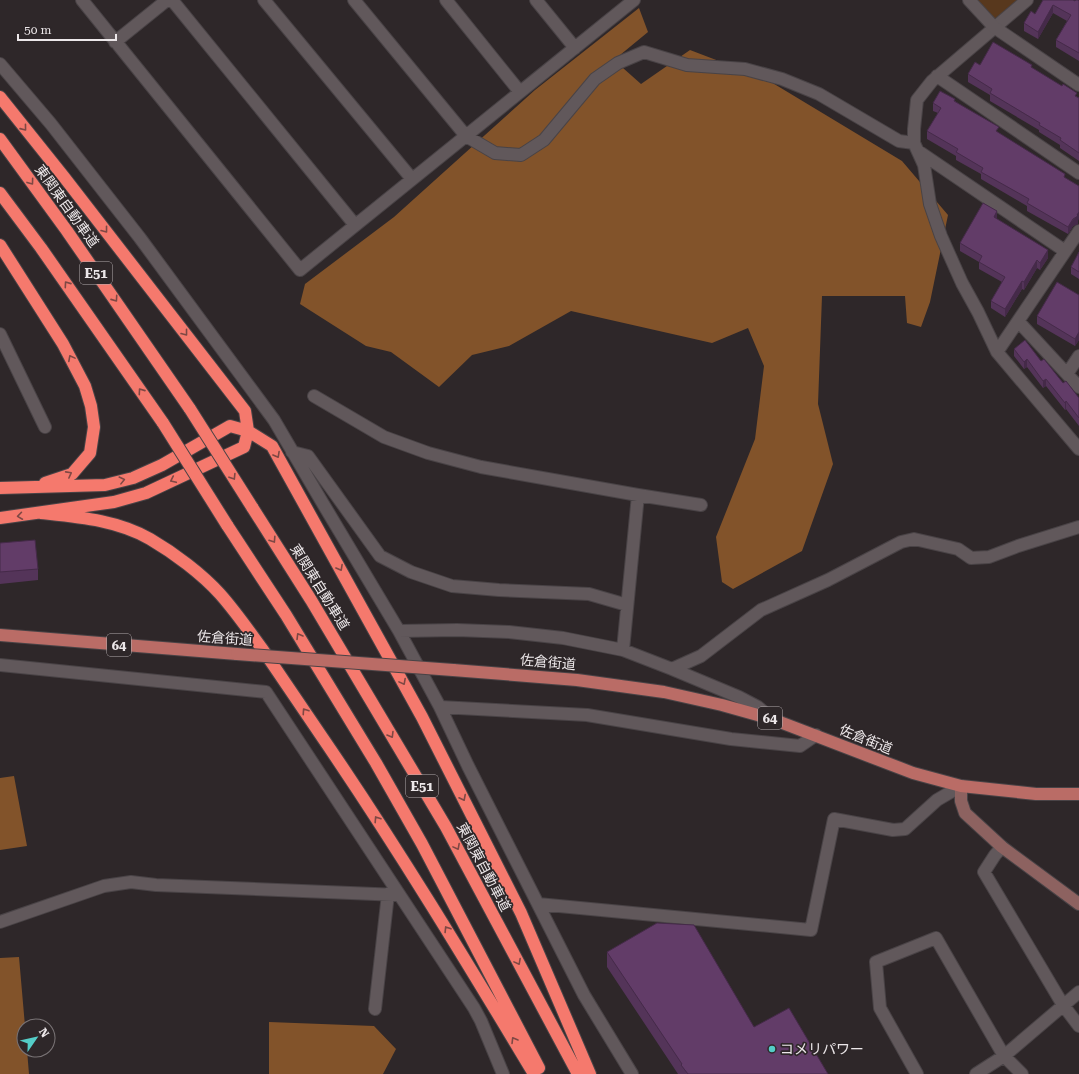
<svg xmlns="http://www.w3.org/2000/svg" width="1079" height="1074" viewBox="0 0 1079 1074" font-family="'Roboto Serif','Noto Sans JP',serif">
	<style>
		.green { fill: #58381d }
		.forest { fill: #82532a }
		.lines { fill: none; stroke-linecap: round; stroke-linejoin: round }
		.minor-casing { stroke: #494346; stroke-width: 14 }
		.tertiary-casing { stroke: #494346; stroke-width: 14 }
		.secondary-casing { stroke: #494346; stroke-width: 14 }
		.primary-casing { stroke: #494346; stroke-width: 14 }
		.motorway-casing { stroke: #494346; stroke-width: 14 }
		.minor { stroke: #61585b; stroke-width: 12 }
		.tertiary { stroke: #61585b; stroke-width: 12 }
		.secondary { stroke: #8d6260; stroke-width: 12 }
		.primary { stroke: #ba6c66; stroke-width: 12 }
		.motorway { stroke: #f5796d; stroke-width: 12 }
		.primary-bridge-casing { stroke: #494346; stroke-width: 14; stroke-linecap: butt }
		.motorway-bridge-casing { stroke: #494346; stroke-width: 14; stroke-linecap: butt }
		.primary-bridge { stroke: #ba6c66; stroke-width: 12 }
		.motorway-bridge { stroke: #f5796d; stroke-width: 12 }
		.wall { fill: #543459 }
		.shaded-wall { fill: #452a49 }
		.building { fill: #623c68; stroke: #452a49 }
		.oneway { stroke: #7e4844 }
		.poi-dot { fill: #54cdc7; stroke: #2e2729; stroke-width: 1.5 }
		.labels { text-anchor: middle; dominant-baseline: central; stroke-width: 3.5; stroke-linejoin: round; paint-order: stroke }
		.shield { fill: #2e2729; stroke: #b3adaf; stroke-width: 1 }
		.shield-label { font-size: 13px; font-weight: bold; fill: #ece7e9 }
		.street-label { font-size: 14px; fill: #ece7e9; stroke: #2e2729 }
		.poi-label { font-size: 14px; fill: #ece7e9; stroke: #2e2729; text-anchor: start }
	</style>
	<rect width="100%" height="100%" fill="#2e2729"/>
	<path class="green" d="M 969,0 L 1027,0 L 994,27 Z"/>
	<path class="forest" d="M 639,8 L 648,32 L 614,60 L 641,84 L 690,50 L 766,79 L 902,161 L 948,215 L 930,302 L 921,327 L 907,323 L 905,296 L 822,296 L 818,404 L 833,464 L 802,551 L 733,589 L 722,582 L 716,537 L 755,439 L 764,366 L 748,328 L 712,343 L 571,311 L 509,346 L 472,355 L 439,387 L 391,352 L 366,346 L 300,304 L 305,284 L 394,217 L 535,90 Z
		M 14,776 L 27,846 L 0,850 L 0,778 Z
		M 19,957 L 25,1026 L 24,1026 L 24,1050 L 27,1050 L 29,1074 L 0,1074 L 0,958 Z
		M 269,1022 L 374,1026 L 396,1049 L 383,1074 L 269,1074 Z"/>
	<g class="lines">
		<defs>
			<path id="minor" d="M 82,0 L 300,270 L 634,0
				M 172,0 L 355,225
				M 264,0 L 412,179
				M 354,0 L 466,136 L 495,153 L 521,155 L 544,140 L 595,79 L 618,63 L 644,52 L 687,65 L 745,69 L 782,79 L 819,94 L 899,141 L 914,143
				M 446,0 L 520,92
				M 536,0 L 575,48
				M 1027,0 L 932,81 L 917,100 L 914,129 L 914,143 L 924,165 L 930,204 L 941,236 L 962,283 L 978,312 L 997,352 L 1079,449
				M 115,42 L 167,0
				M 0,64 L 51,124 L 140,238 L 274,420 L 322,502 L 399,631 L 440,707 L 468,766 L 584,995 L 632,1074
				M 937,76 L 1079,173
				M 918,151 L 1065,251
				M 1018,321 L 1079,387
				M 0,334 L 45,427
				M 997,352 L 1079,231
				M 1067,374 L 1079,356
				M 314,396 L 384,437 L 428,453 L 481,467 L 638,495 L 701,505
				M 292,452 L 308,456 L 380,556 L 411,572 L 452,586 L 499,590 L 589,594 L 627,605
				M 399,631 L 457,630 L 509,632 L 563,638 L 623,650 L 672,669 L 739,697 L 758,707 L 772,719
				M 623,650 L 638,495
				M 0,665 L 266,692 L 474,1008 L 481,1021 L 503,1074
				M 672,669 L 701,656 L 761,610 L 828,580 L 901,542 L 914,539 L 958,549 L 971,558 L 989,557 L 1018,546 L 1079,527
				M 440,707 L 587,715 L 731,739 L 800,746 L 816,735
				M 1002,847 L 995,855 L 984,872 L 1063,1005 L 1079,1026
				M 538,904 L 811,930 L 834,819 L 893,830 L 905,829 L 937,800 L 961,786
				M 0,922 L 104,886 L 131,882 L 156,885 L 399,895
				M 375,1009 L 388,894
				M 917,1074 L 880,1008 L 876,962 L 936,938 L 1004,1056 L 1022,1074
				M 976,1074 L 1004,1056 L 1079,992"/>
			<path id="tertiary" d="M 969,0 L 994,27 L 1079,85"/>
			<path id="secondary" d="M 961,786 L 961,801 L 965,813 L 1002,847 L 1079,904"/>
			<path id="primary" d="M 0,635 L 237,654
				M 453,670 L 577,680 L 664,692 L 722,705 L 772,719 L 913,773 L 961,786 L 1036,794 L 1079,794"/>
			<path id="motorway" d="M 0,97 L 64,177 L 245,411 L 248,431 L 244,447 L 146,493 L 114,502 L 0,518
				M 0,139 L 67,231 L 190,409
				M 0,193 L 41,248 L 163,423
				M 0,245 L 63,344 L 85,386 L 91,406 L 94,427 L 90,453 L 72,474 L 45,483
				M 0,488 L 105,485 L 133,478 L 162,465 L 230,426 L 248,431 L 272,446 L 422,717 L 521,913 L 590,1074
				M 252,507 L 311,600 L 446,827 L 578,1074
				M 41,513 C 78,517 117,520 150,539 C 174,553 202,574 220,594 C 236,612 249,631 263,650 C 282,678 301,706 320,734 C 396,845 465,959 534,1074
				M 227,525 L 286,615 L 376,763 L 422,844 L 539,1068"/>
		</defs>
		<use href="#minor" class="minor-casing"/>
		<use href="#tertiary" class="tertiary-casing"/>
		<use href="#secondary" class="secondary-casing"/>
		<use href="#primary" class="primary-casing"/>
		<use href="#motorway" class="motorway-casing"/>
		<use href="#minor" class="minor"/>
		<use href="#tertiary" class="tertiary"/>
		<use href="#secondary" class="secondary"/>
		<use href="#primary" class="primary"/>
		<use href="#motorway" class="motorway"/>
		<defs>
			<path id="primary-bridge" d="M 237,654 L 453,670"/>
			<path id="motorway-bridge" d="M 190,409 L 252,507
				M 163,423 L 227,525"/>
		</defs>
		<use href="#primary-bridge" class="primary-bridge-casing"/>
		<use href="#motorway-bridge" class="motorway-bridge-casing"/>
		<use href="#primary-bridge" class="primary-bridge"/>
		<use href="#motorway-bridge" class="motorway-bridge"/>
	</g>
	<path class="wall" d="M 1043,0 L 1075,1 L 1079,1 L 1079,61 L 1056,47 L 1056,40 L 1067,21 L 1053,13 L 1038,39 L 1024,31 L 1024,23 L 1035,14 Z
		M 980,65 L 1032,68 L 1079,98 L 1079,161 L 1060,148 L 1060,145 L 1039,132 L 1039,130 L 990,101 L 990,95 L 968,82 L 968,74 Z
		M 955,101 L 999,133 L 1065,178 L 1078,221 L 1078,224 L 1073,226 L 1068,234 L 1027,211 L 1027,206 L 981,179 L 981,174 L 956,160 L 956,156 L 927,139 L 927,131 L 938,113 L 933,111 L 933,103 Z
		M 997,219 L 1048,258 L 1040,270 L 1037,268 L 1024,290 L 1022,289 L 1005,317 L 991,308 L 991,301 L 1002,282 L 979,269 L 979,262 L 960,251 L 960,243 Z
		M 1079,252 L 1079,279 L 1071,274 L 1071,267 Z
		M 1079,295 L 1079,340 L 1075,346 L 1037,324 L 1037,316 Z
		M 1014,349 L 1041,361 L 1079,398 L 1079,426 L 1066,409 L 1065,410 L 1046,386 L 1043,388 L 1027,367 L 1024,369 L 1014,356 Z
		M 0,543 L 38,569 L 38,580 L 0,584 Z
		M 607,952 L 754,1027 L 828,1074 L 678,1074 L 607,967 Z"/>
	<path class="shaded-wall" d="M 1053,5 L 1053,13 L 1038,39 L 1038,32 Z
		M 997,211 L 997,219 L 994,225 L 994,217 Z
		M 1079,212 L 1079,219 L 1078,221 L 1078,224 L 1073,226 L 1068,234 L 1068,227 Z
		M 1048,250 L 1048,258 L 1040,270 L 1040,263 Z
		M 1037,260 L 1037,268 L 1024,290 L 1024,282 Z
		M 1022,281 L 1022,289 L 1005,317 L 1005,309 Z
		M 1079,332 L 1079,340 L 1075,346 L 1075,339 Z
		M 1027,359 L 1027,367 L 1024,369 L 1024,362 Z
		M 1046,379 L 1046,386 L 1043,388 L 1043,381 Z
		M 1066,401 L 1066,409 L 1065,410 L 1065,403 Z"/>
	<path class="building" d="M 1043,0 L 1073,0 L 1075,1 L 1076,0 L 1078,0 L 1079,1 L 1079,53 L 1056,40 L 1071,15 L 1053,5 L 1038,32 L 1024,23 L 1031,11 L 1035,14 Z
		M 993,42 L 1032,65 L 1031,67 L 1062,86 L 1063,84 L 1077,93 L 1075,96 L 1079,98 L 1079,153 L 1060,140 L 1061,138 L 1039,125 L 1040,123 L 990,93 L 992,89 L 968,74 L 975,62 L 980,65 Z
		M 940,91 L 955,99 L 954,101 L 999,127 L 996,131 L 1065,174 L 1064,177 L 1079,186 L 1079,212 L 1077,215 L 1078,216 L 1073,219 L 1068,227 L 1027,203 L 1029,199 L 981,172 L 983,168 L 956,152 L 958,149 L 927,131 L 941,108 L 933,103 Z
		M 983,203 L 997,211 L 994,217 L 1048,250 L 1040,263 L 1037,260 L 1024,282 L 1022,281 L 1005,309 L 991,301 L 1005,277 L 979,262 L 982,256 L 960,243 Z
		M 1079,252 L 1079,272 L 1071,267 Z
		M 1057,282 L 1079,295 L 1079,332 L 1075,339 L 1037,316 Z
		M 1025,340 L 1041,361 L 1044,359 L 1063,383 L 1066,381 L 1079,398 L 1079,418 L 1066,401 L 1065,403 L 1046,379 L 1043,381 L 1027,359 L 1024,362 L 1014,349 Z
		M 35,540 L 38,569 L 0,572 L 0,543 Z
		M 657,923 L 694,925 L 754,1027 L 789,1008 L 828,1074 L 688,1074 L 681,1065 L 682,1064 L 607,952 Z"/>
	<defs><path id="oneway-chevron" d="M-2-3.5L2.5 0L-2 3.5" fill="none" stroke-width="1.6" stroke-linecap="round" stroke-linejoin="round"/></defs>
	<g class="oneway">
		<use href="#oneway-chevron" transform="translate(24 128) rotate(51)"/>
		<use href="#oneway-chevron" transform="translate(31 182) rotate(54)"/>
		<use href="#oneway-chevron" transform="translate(105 230) rotate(52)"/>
		<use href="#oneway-chevron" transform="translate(67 284) rotate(-125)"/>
		<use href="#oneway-chevron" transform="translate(115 299) rotate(55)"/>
		<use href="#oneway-chevron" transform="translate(185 333) rotate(52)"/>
		<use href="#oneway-chevron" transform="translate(71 358) rotate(-118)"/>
		<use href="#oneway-chevron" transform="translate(141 391) rotate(-125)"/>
		<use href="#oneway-chevron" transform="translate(277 455) rotate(61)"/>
		<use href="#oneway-chevron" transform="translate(69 474) rotate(-28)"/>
		<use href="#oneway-chevron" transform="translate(233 477) rotate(58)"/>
		<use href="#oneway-chevron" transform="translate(122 480) rotate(-14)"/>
		<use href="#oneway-chevron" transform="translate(173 480) rotate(155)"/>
		<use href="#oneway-chevron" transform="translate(20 516) rotate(172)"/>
		<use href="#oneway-chevron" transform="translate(273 540) rotate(57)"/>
		<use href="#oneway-chevron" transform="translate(340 568) rotate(61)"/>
		<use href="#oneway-chevron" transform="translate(299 636) rotate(-121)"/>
		<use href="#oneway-chevron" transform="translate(403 682) rotate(62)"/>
		<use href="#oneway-chevron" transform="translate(305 711) rotate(-124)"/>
		<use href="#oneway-chevron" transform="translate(391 735) rotate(59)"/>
		<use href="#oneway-chevron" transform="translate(463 798) rotate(63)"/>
		<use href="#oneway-chevron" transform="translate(377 819) rotate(-123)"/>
		<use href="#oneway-chevron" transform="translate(457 847) rotate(62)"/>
		<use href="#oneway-chevron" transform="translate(447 929) rotate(-122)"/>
		<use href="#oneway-chevron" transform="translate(518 962) rotate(62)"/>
		<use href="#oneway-chevron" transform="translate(514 1040) rotate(-121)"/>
	</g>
	<circle class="poi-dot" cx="772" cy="1049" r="4"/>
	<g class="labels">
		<g class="shield">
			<rect x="80" y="262" width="32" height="22" rx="3"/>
			<rect x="107" y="634" width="24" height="22" rx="3"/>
			<rect x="758" y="707" width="24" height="22" rx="3"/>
			<rect x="406" y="775" width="32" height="22" rx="3"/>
		</g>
		<g class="shield-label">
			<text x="96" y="273">E51</text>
			<text x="119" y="645">64</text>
			<text x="770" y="718">64</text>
			<text x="422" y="786">E51</text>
		</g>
		<g class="street-label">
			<text transform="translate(67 206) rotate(54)">東関東自動車道</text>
			<text transform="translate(320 587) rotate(58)">東関東自動車道</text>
			<text transform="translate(225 638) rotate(4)">佐倉街道</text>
			<text transform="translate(548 662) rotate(5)">佐倉街道</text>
			<text transform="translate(866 739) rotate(22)">佐倉街道</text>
			<text transform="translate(484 867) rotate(62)">東関東自動車道</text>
		</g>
		<g class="poi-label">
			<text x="780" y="1049">コメリパワー</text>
		</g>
	</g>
	<g transform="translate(36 1038) rotate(56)"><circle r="19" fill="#2e2729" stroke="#7a7476"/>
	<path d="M0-3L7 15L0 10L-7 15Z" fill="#54cdc7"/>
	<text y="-6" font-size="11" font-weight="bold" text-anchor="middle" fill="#ece7e9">N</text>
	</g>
	<path d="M18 34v6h98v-6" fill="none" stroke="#ece7e9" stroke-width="2"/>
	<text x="24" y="34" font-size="12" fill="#ece7e9" stroke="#2e2729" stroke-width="3" paint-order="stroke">50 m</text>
</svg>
